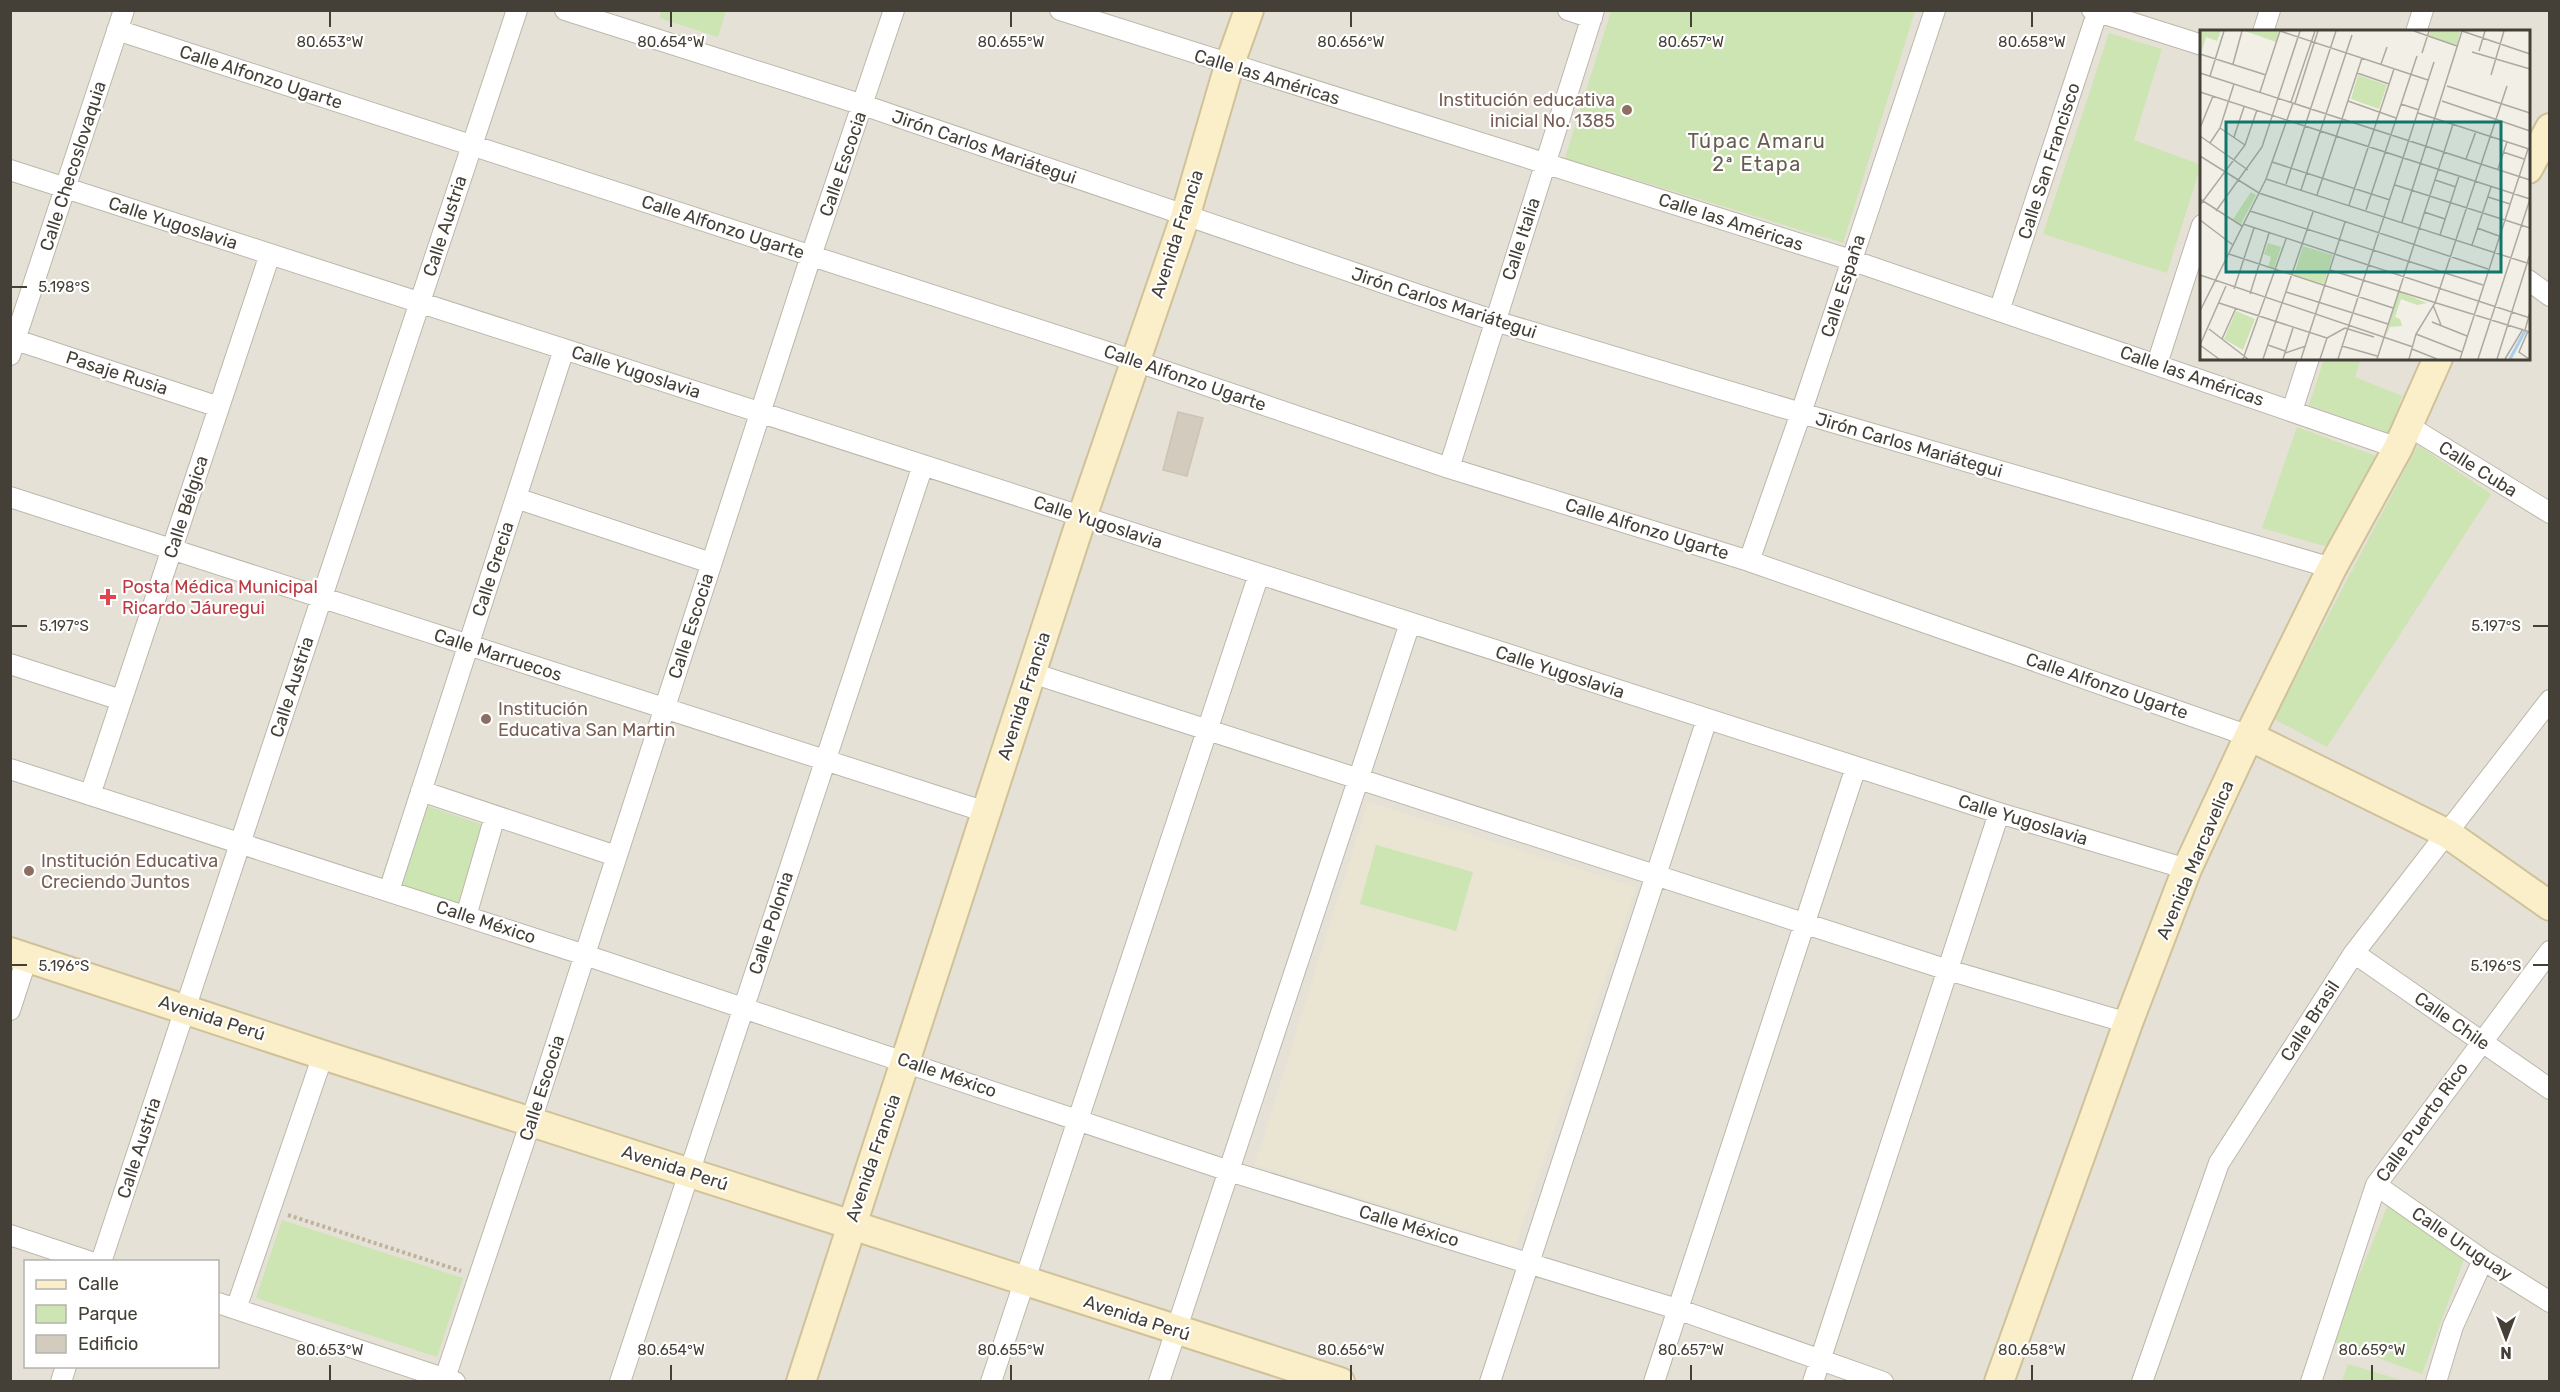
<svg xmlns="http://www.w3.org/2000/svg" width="2560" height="1392" viewBox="0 0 2560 1392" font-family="Rubik,sans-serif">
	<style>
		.residential { fill: #e6e1d6; fill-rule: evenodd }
		.education { fill: #eae4d2 }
		.green { fill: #cde4b3 }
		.building { fill: #d3cbbe; stroke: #cdc3b1; stroke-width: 1.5 }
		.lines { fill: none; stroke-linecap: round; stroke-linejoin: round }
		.street-casing { stroke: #bdb7ab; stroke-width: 22 }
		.secondary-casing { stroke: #cfc29a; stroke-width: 32 }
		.path { stroke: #beb29d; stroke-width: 4; stroke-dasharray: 3 3; stroke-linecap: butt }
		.street { stroke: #fff; stroke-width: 20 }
		.secondary { stroke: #faefc9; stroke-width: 28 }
		.ticks { fill: none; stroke: #454037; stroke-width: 2 }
		.education-dot { fill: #8d6e63; stroke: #fff; stroke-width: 2 }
		.health-dot { fill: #e0444e; stroke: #fff; stroke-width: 2 }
		.labels { text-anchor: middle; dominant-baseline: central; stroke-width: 4.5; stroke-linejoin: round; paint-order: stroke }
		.street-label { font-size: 18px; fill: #454037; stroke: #fff }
		.education-label { font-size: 18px; fill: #785e54; stroke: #fff; text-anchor: start }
		.health-label { font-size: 18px; fill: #be3a42; stroke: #fff; text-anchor: start }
		.neighbourhood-label { font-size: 20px; letter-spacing: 1.5px; fill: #675d4f; stroke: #fff }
		.inset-river { fill: none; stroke: #a8cfeb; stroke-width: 3 }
		.inset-road { fill: none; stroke: #ada9a1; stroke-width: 1.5 }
		.view { fill: #0f766e; fill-opacity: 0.15; stroke: #0f766e; stroke-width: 3 }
		.inset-edge { fill: none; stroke: #454037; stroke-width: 3 }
		.ticks-label { font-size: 15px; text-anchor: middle; fill: #454037; stroke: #fff; stroke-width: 4.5; stroke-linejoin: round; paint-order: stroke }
	</style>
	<rect width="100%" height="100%" fill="#f2efe7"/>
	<path class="residential" d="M 11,11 L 2549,11 L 2549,1381 L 11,1381 ZM 2202,32 L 2528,32 L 2528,358 L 2202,358 ZM 26,1262 L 218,1262 L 218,1366 L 26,1366 Z"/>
	<path class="education" d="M 1368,802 L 1636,887 L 1515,1246 L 1255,1165 Z"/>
	<path class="green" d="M 662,10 L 726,10 L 726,11 L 718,37 L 659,18 Z
		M 1611,11 L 1915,11 L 1843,243 L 1565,158 Z
		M 2109,33 L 2162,49 L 2134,140 L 2201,165 L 2167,273 L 2043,234 Z
		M 2324,359 L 2361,359 L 2355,377 L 2402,396 L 2389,433 L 2309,405 Z
		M 2297,427 L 2376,456 L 2328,547 L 2262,528 Z
		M 2418,445 L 2491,494 L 2327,747 L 2274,719 Z
		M 425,805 L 489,827 L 464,907 L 399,887 Z
		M 1376,845 L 1473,872 L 1456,931 L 1360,904 Z
		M 2388,1205 L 2467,1251 L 2422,1374 L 2332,1341 Z
		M 282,1220 L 463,1278 L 437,1357 L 256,1298 Z
		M 2348,1364 L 2404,1381 L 2342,1381 Z"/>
	<path class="building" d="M 1178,412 L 1203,418 L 1187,476 L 1163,470 Z"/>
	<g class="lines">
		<defs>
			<path id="street" d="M 565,10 L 863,105 L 1495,321 L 1801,413 L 2332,568
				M 1060,10 L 1851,260 L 2398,448
				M 1568,10 L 1592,18
				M 2092,10 L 2202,45
				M 117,30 L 1135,361 L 1449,468 L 1749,561 L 2249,736
				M 2263,32 L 2270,10
				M 2416,32 L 2423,10
				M 10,170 L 1999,813 L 2187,869
				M 2528,280 L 2550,296
				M 1999,311 L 2098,10
				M 16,340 L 219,407
				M 10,355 L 124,10
				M 2157,364 L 2202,225
				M 2292,411 L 2309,358
				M 2407,425 L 2550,513
				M 1449,468 L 1594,10
				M 10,497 L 986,812
				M 516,498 L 711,563
				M 1749,561 L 1801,413 L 1935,10
				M 10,664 L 121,700
				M 1032,673 L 1948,970 L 2128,1023
				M 10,769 L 585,955 L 1229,1171 L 1677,1309 L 1883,1382
				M 421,791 L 616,856
				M 90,795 L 270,254
				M 389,891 L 564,349
				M 466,916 L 495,816
				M 2354,953 L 2550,1089
				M 10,1010 L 27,958
				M 2376,1185 L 2483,1260 L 2550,1302
				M 10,1235 L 91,1262
				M 101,1262 L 517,10
				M 218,1303 L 455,1382
				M 236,1309 L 323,1055
				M 445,1378 L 531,1121 L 811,256 L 894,10
				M 61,1382 L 66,1366
				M 620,1382 L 923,465
				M 991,1382 L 1259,574
				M 1159,1382 L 1410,623
				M 1490,1382 L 1707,719
				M 1654,1382 L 1856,767
				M 1813,1382 L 1999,813
				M 2142,1382 L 2219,1163 L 2354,953 L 2550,700
				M 2311,1382 L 2376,1185 L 2550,951
				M 2436,1382 L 2453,1326 L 2483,1260"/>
			<path id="secondary" d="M 2528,169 L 2550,128
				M 2249,736 L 2448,834 L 2550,906
				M 10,952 L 323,1055 L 1340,1382
				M 801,1382 L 1082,517 L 1185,217 L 1229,66 L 1249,10
				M 1999,1382 L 2128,1023 L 2187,869 L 2249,736 L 2332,568 L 2398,448 L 2438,358"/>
		</defs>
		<use href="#street" class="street-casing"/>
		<use href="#secondary" class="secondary-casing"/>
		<path class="path" d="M 288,1215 L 461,1271"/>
		<use href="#street" class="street"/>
		<use href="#secondary" class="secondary"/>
	</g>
	<path class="ticks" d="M 330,12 L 330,27M 671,12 L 671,27M 1011,12 L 1011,27M 1351,12 L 1351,27M 1691,12 L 1691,27M 2032,12 L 2032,27M 12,287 L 27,287M 12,626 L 27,626M 2533,626 L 2548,626M 12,965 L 27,965M 2533,965 L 2548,965M 330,1365 L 330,1380M 671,1365 L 671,1380M 1011,1365 L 1011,1380M 1351,1365 L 1351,1380M 1691,1365 L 1691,1380M 2032,1365 L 2032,1380M 2372,1365 L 2372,1380"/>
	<g class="education-dot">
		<circle cx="1627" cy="110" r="6"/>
		<circle cx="486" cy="719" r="6"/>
		<circle cx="29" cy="871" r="6"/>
	</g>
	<path class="health-dot" d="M105 588h6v6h6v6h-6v6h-6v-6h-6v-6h6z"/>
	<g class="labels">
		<g class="street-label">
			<text transform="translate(261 77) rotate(18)">Calle Alfonzo Ugarte</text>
			<text transform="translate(1267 77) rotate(17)">Calle las Américas</text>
			<text transform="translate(984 147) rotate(19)">Jirón Carlos Mariátegui</text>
			<text transform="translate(2049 161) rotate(-72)">Calle San Francisco</text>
			<text transform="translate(843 164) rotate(-71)">Calle Escocia</text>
			<text transform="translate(73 166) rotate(-72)">Calle Checoslovaquia</text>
			<text transform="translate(1731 222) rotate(18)">Calle las Américas</text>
			<text transform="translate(173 223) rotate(18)">Calle Yugoslavia</text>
			<text transform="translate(445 226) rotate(-72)">Calle Austria</text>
			<text transform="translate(723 227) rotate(18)">Calle Alfonzo Ugarte</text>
			<text transform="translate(1177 234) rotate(-72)">Avenida Francia</text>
			<text transform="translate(1521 239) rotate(-72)">Calle Italia</text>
			<text transform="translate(1843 286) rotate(-72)">Calle España</text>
			<text transform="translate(1444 303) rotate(18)">Jirón Carlos Mariátegui</text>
			<text transform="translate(636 372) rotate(18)">Calle Yugoslavia</text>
			<text transform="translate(117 373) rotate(18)">Pasaje Rusia</text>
			<text transform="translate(2192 376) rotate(19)">Calle las Américas</text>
			<text transform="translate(1185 378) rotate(19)">Calle Alfonzo Ugarte</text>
			<text transform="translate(1909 445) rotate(16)">Jirón Carlos Mariátegui</text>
			<text transform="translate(2478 469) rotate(32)">Calle Cuba</text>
			<text transform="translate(186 507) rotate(-72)">Calle Bélgica</text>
			<text transform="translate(1098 522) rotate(18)">Calle Yugoslavia</text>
			<text transform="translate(1647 529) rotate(17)">Calle Alfonzo Ugarte</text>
			<text transform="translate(493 569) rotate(-72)">Calle Grecia</text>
			<text transform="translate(691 626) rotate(-72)">Calle Escocia</text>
			<text transform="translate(498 655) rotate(18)">Calle Marruecos</text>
			<text transform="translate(1560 672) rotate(18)">Calle Yugoslavia</text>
			<text transform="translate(2107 686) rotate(19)">Calle Alfonzo Ugarte</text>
			<text transform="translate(292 687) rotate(-72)">Calle Austria</text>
			<text transform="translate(1024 696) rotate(-72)">Avenida Francia</text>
			<text transform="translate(2023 820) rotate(17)">Calle Yugoslavia</text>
			<text transform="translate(2195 860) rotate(-67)">Avenida Marcavelica</text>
			<text transform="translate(486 922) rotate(18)">Calle México</text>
			<text transform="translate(771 923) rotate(-72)">Calle Polonia</text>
			<text transform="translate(212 1018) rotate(18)">Avenida Perú</text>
			<text transform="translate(2310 1021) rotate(-57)">Calle Brasil</text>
			<text transform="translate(2452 1021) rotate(35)">Calle Chile</text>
			<text transform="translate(947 1075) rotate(19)">Calle México</text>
			<text transform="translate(542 1088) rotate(-72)">Calle Escocia</text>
			<text transform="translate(2422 1122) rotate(-54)">Calle Puerto Rico</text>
			<text transform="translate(139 1148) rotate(-72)">Calle Austria</text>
			<text transform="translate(873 1158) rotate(-71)">Avenida Francia</text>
			<text transform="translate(675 1168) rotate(18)">Avenida Perú</text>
			<text transform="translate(1409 1226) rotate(17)">Calle México</text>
			<text transform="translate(2462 1244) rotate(34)">Calle Uruguay</text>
			<text transform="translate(1137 1318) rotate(18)">Avenida Perú</text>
		</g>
		<g class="education-label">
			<text x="1615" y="100" text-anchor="end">Institución educativa<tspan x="1615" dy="21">inicial No. 1385</tspan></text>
			<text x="498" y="709">Institución<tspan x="498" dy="21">Educativa San Martin</tspan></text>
			<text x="41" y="861">Institución Educativa<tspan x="41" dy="21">Creciendo Juntos</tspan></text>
		</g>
		<g class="health-label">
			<text x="122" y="587">Posta Médica Municipal<tspan x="122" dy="21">Ricardo Jáuregui</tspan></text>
		</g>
		<g class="neighbourhood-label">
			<text x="1757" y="141">Túpac Amaru<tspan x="1757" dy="23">2ª Etapa</tspan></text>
		</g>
	</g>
	<g transform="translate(2200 30)">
		<rect width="330" height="330" fill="#f2efe7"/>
		<path d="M 0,1 L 21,1 L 17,11 L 6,7 L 1,23 ZM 45,1 L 77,1 L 79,2 L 76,12 ZM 230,1 L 258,1 L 260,2 L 257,15 L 229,6 ZM 158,45 L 187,55 L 179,79 L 151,69 ZM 51,162 L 56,165 L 41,194 L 33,189 ZM 68,213 L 81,217 L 74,239 L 68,237 L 71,227 L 64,224 ZM 103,216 L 133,225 L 124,254 L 94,245 ZM 198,261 L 227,273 L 217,275 L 201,269 L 195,287 L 200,289 L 202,296 L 190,297 L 186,306 ZM 36,281 L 55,289 L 43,320 L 24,309 Z" fill="#cde4b3"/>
		<path class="inset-river" d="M 310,329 L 325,301"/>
		<path class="inset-road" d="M 80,1 L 228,50M 214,1 L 257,16M 262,1 L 330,24M 279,21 L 285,1M 272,22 L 330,39M 222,23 L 229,1M 0,24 L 66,45M 33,34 L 42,1M 181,34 L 187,17M 0,43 L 330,150M 157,43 L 189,54M 291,45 L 304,1M 10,46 L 24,1M 247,56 L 330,83M 0,62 L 330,169M 60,62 L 80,1M 148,71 L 196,88M 242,71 L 330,101M 91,72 L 115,1M 95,73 L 118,1M 201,74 L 219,80M 218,83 L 329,119M 0,98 L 13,66M 20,98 L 45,115M 0,106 L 48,140M 34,107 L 44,77M 10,113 L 20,98 L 34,54M 303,122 L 324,129M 0,126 L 59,163 L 288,239M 266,129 L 276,101M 72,132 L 190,170M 298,139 L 307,112M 66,149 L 330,234M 235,150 L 256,157M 86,154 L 136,1M 195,155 L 330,198M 101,160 L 152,5M 117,165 L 162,28M 288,167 L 310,174M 0,169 L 42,196M 0,175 L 45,115 L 57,80M 149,175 L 194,39M 166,180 L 217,26M 16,181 L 62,117 L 100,1M 50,181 L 283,255M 224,182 L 245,189M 0,190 L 33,215M 202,192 L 262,1M 43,194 L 330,288M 277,198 L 299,206M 240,205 L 259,146M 272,215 L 291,157M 29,224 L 193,278M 130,240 L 330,302M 0,245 L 213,317M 34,259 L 54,198M 86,262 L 188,294M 50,264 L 69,203M 19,273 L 127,308M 233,275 L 241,295M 0,281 L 66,149 L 93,73M 232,292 L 267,306M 145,298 L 174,307M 9,299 L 48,329M 325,300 L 330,282M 328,301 L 319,322 L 329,329M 216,304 L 262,322M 22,309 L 36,278M 68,315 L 85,321M 142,316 L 177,326M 212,319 L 237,329M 85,323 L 106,316M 19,329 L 0,315 L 26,256M 43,329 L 86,209M 63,329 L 113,182M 83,329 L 93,298M 101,329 L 145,192M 120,329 L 127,308 L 145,298M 138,329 L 234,32M 177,329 L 253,94M 209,329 L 216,304 L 235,273 L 307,56M 260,329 L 328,119M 278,329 L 330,169M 297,329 L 330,224M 305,329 L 323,299"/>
		<path class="view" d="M 26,92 L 301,92 L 301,242 L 26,242 Z"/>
		<rect width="330" height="330" class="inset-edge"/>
	</g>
	<g class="ticks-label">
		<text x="330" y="47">80.653°W</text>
		<text x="671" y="47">80.654°W</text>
		<text x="1011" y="47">80.655°W</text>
		<text x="1351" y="47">80.656°W</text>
		<text x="1691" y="47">80.657°W</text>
		<text x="2032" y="47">80.658°W</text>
		<text x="64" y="292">5.198°S</text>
		<text x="2496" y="631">5.197°S</text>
		<text x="64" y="631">5.197°S</text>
		<text x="2496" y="971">5.196°S</text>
		<text x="64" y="971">5.196°S</text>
		<text x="330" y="1355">80.653°W</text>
		<text x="671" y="1355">80.654°W</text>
		<text x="1011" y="1355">80.655°W</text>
		<text x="1351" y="1355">80.656°W</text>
		<text x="1691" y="1355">80.657°W</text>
		<text x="2032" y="1355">80.658°W</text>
		<text x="2372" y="1355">80.659°W</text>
	</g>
	<rect width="2560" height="1392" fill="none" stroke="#454037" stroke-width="24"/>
	<rect x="24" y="1260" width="195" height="108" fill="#ffffff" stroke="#b5b3af" stroke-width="1.5"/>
	<rect x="36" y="1280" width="30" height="9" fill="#faefc9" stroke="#b5b3af" stroke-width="1.5"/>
	<text x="78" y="1290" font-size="18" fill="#454037">Calle</text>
	<rect x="36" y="1305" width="30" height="18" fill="#cde4b3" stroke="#b5b3af" stroke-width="1.5"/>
	<text x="78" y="1320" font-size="18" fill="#454037">Parque</text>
	<rect x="36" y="1335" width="30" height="18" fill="#d3cbbe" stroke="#b5b3af" stroke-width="1.5"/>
	<text x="78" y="1350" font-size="18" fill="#454037">Edificio</text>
	<g transform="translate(2506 1338) rotate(180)" stroke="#ffffff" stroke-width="4.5" paint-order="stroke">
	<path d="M0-4.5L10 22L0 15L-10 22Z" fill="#454037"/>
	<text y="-9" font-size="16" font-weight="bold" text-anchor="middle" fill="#454037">N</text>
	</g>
</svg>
